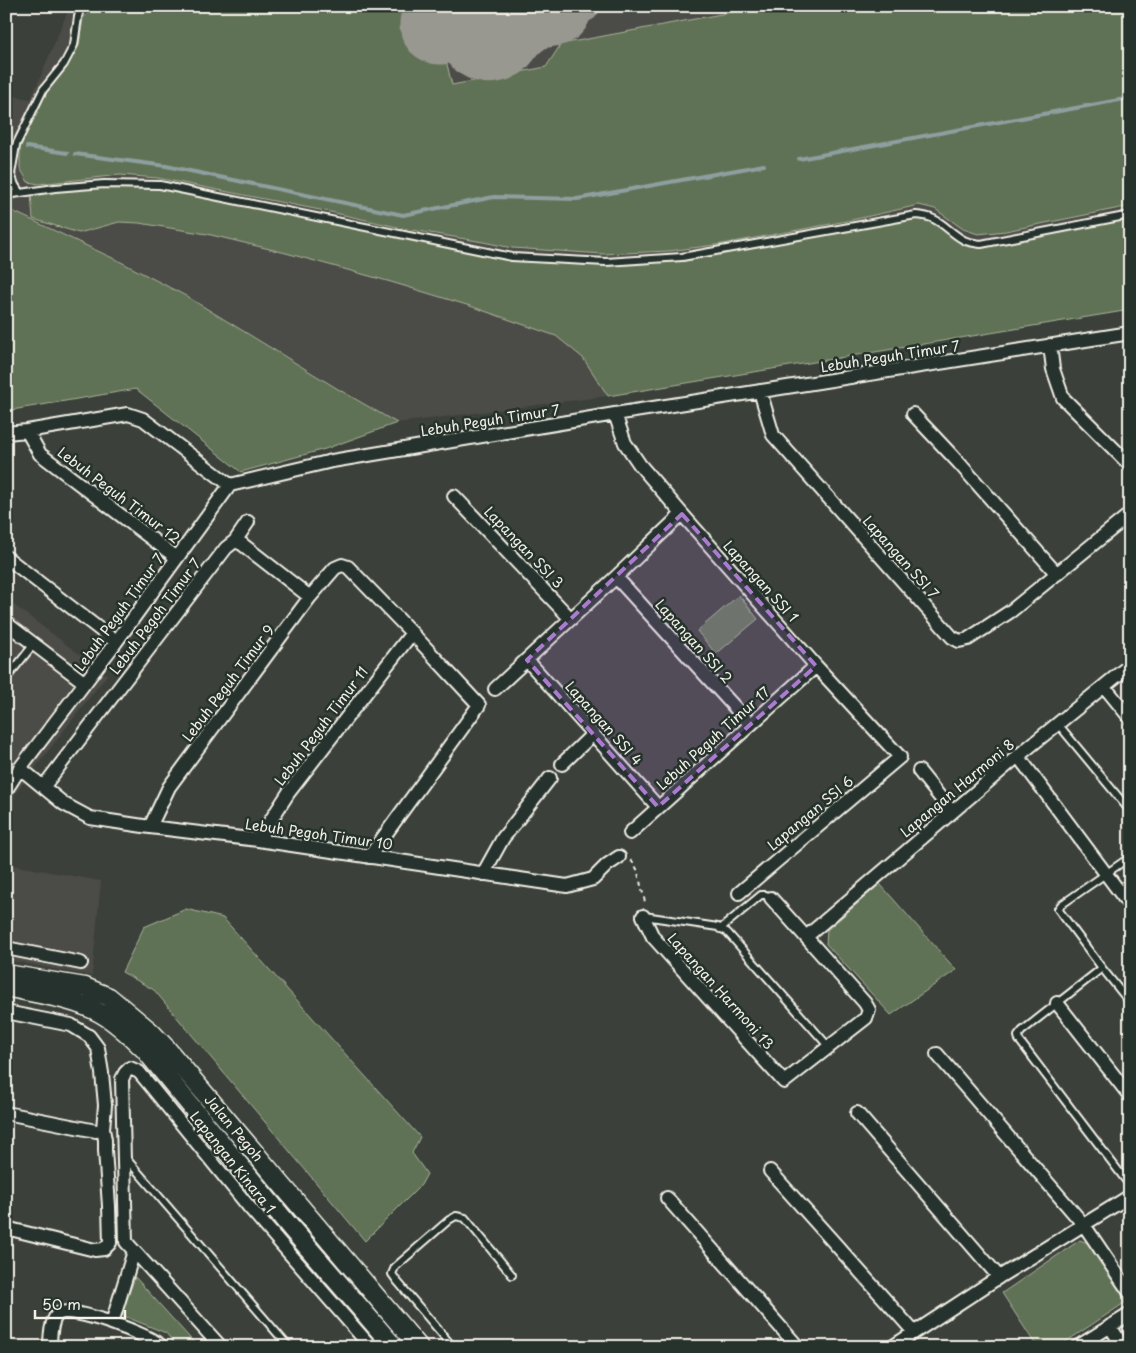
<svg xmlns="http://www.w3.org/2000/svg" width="1136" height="1353" viewBox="0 0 1136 1353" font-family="'Playpen Sans',sans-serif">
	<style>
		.built { fill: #4c4c46 }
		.green { fill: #617254; stroke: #aab29e }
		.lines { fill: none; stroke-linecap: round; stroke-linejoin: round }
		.stream { stroke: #8e9fa0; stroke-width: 4 }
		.taxiway { stroke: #989891; stroke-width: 32 }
		.runway { stroke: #989891; stroke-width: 81 }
		.lane-casing { stroke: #f4f1e8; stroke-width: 10 }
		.street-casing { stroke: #f4f1e8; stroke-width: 16 }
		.secondary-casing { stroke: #f4f1e8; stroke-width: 21 }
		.path { stroke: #f4f1e8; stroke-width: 2; stroke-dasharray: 4 4; stroke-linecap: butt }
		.lane { stroke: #26332d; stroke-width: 6 }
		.street { stroke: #26332d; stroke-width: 12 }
		.secondary { stroke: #26332d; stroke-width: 18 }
		.marked { fill: #ab7bcf; fill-opacity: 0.2; stroke: #ab7bcf; stroke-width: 4; stroke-dasharray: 10 6; stroke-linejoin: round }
		.labels { text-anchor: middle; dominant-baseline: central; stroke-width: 5; stroke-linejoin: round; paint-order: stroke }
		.street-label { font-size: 14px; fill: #f4f1e8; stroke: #26332d }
	</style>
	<rect width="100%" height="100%" fill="#3b403a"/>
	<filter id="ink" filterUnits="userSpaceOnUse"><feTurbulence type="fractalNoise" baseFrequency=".02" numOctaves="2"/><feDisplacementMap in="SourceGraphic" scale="10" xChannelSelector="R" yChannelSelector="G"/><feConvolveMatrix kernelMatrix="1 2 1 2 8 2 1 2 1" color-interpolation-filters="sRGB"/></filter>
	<g filter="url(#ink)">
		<path class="built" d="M 70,6 L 1130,6 L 1130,310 L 608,396 L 397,423 L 338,389 L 186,296 L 119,261 L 6,208 L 6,95 L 31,99 Z
			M 6,599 L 107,675 L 15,794 L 6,864 L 101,881 L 92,976 L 6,960 Z"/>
		<path class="green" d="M 96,6 L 433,6 L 452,85 L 546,67 L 561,44 L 764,6 L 1130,6 L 1130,206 L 1006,231 L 978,234 L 963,229 L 935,209 L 919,205 L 852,220 L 723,244 L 669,251 L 603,254 L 512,248 L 483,242 L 406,229 L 335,213 L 157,178 L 120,175 L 39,184 L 28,182 L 20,168 L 20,149 L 30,122 L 47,92 L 66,67 L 79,45 L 83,18 Z
			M 103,187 L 161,188 L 511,259 L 538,262 L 622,264 L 685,261 L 901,220 L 917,218 L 929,221 L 942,226 L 964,245 L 978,248 L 1022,238 L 1130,217 L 1130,310 L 608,396 L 583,358 L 556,336 L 470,306 L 391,282 L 286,253 L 207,234 L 139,223 L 119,222 L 79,233 L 33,219 L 31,194 Z
			M 6,208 L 119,261 L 186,296 L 338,389 L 397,423 L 325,449 L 241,472 L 136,389 L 6,411 Z
			M 739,595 L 758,619 L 716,654 L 697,631 Z
			M 880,884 L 956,970 L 891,1015 L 826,944 L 827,930 Z
			M 186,909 L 223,918 L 420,1137 L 412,1153 L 427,1174 L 421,1185 L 365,1241 L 154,990 L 122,972 L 144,927 Z
			M 1080,1240 L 1093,1245 L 1129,1300 L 1058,1347 L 1037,1347 L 1002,1293 Z
			M 135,1277 L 198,1347 L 177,1347 L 166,1333 L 121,1315 Z"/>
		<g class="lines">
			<path class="stream" d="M 27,147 L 67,153
				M 75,154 L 166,166 L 403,215 L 494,197 L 577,199 L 764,165
				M 799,159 L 1130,98"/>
			<path class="taxiway" d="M 464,6 C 456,18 450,27 455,41 C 463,66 490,74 511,61 C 518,56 523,47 529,41 C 544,28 566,13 584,6"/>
			<path class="runway" d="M 440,24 L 552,6"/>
			<defs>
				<path id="lane" d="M 20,193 L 15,185 L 11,174 L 16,145 L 43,90 L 64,64 L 74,45 L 78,17 L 81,6
					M 6,195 L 55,188 L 104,184 L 160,185 L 512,257 L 606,262 L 682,257 L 916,215 C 939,216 944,228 962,239 C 968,243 975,243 981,244 L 1130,215
					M 6,679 L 34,644
					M 1058,724 L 1130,811
					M 644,916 L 718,927 L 727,932 L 829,1047
					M 720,929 L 761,895 L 766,895 L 771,898
					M 1102,968 L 1058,909 L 1061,905 L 1130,857
					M 1130,1003 L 1102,968 L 1022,1031 L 1018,1036 L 1019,1040 L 1130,1186
					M 125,1157 L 289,1347
					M 453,1347 L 397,1281 L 392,1274 L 395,1267 L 449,1220 L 456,1216 L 465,1218 L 512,1275
					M 529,1347 L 533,1347"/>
				<path id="street" d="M 1050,345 L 1053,369 L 1063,398 L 1130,465
					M 760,391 L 773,435 L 952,637 L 959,641 L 968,639 L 1011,611 L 1130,514
					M 615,414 L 625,443 L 640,465 L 682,514 L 816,666 L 900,757 L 739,893
					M 913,414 L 959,463 L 1057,574
					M 27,431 L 40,454 L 177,558
					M 6,433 L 27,431 L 128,414 L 143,419 L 230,485
					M 454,496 L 571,619
					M 235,541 L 248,522
					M 6,557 L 116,642
					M 616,577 L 750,724
					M 6,623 L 85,683
					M 527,660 L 658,807
					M 1104,686 L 1130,718
					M 495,689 L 616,577 L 682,514
					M 1018,756 L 1130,906
					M 562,764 L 593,734
					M 20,768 L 64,804 L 90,818 L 150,827 L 258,840 L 567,886 L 593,879 L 607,865 L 619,857
					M 919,771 L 952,812
					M 44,786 L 226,548 L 235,541 L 242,544 L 310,597
					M 6,790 L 20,768 L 116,642 L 230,485 L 332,461 L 615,414 L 1130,333
					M 150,827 L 169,787 L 310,597 L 335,568 L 342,565 L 348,567 L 412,633 L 479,705 L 369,857
					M 630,833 L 816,666
					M 258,840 L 289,792 L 412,633
					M 483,874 L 503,838 L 550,778
					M 643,916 L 653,937 L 784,1082 L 866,1018 L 869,1010 L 865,1003 L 771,898
					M 806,937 L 1018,756 L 1130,665
					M 6,948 L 81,963
					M 1057,1003 L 1130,1096
					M 6,1012 L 71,1025 L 89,1036 L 98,1048 L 102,1073 L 105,1105 L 103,1129 L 105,1140 L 105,1150 L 109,1206 L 110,1243 L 104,1249 L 95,1250 L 6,1228
					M 937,1054 L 1084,1225 L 1130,1293
					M 6,1113 L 96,1131 L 103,1129
					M 857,1113 L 999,1277
					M 770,1171 L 914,1332
					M 667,1198 L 798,1347
					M 112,1323 L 134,1251
					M 1110,1326 L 1123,1347
					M 50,1347 C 50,1338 51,1320 58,1314 C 68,1304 153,1336 162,1347
					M 221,1347 L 126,1242 L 122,1079 L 125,1073 L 130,1068 L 139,1072 L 149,1084 L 249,1207 L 371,1347
					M 892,1347 L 999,1277 L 1130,1196
					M 1077,1347 L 1130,1314"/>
				<path id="secondary" d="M 6,974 L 85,987 L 109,997 L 151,1032 L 167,1049 L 419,1347
					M 6,987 C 37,994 72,998 100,1013 C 117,1022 131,1037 145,1050 L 291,1228 L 394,1347"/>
			</defs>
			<use href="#lane" class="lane-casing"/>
			<use href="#street" class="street-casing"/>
			<use href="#secondary" class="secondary-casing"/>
			<path class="path" d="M 631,860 L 637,869 L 645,902"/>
			<use href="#lane" class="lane"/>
			<use href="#street" class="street"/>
			<use href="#secondary" class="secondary"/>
		</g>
	</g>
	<path class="marked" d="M 682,514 L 816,666 L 658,807 L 527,660 Z"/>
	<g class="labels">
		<g class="street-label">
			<text transform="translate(890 356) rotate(-9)">Lebuh Peguh Timur 7</text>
			<text transform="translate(490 420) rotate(-9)">Lebuh Peguh Timur 7</text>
			<text transform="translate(119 495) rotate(37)">Lebuh Peguh Timur 12</text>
			<text transform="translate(524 547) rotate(46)">Lapangan SSI 3</text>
			<text transform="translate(901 557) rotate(48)">Lapangan SSI 7</text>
			<text transform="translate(761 581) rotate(48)">Lapangan SSI 1</text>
			<text transform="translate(119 612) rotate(-54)">Lebuh Peguh Timur 7</text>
			<text transform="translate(155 616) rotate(-53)">Lebuh Pegoh Timur 7</text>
			<text transform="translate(694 641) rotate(48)">Lapangan SSI 2</text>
			<text transform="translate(228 683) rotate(-53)">Lebuh Peguh Timur 9</text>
			<text transform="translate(604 723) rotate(48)">Lapangan SSI 4</text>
			<text transform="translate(321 726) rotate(-53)">Lebuh Peguh Timur 11</text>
			<text transform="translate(713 738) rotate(-42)">Lebuh Peguh Timur 17</text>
			<text transform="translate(957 788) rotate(-40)">Lapangan Harmoni 8</text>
			<text transform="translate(810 813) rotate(-40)">Lapangan SSI 6</text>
			<text transform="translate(319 834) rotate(8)">Lebuh Pegoh Timur 10</text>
			<text transform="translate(721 991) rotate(48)">Lapangan Harmoni 13</text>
			<text transform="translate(234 1128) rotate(50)">Jalan Pegoh</text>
			<text transform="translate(233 1162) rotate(51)">Lapangan Kinara 1</text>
		</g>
	</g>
	<rect width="1136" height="1353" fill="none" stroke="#26332d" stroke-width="25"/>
	<rect x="12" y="12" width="1111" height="1328" fill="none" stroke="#f4f1e8" stroke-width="2" filter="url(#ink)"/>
	<path d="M35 1310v8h90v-8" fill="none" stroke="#f4f1e8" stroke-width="2.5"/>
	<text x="42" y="1310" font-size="15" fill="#f4f1e8" stroke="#26332d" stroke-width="4" paint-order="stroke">50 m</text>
</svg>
